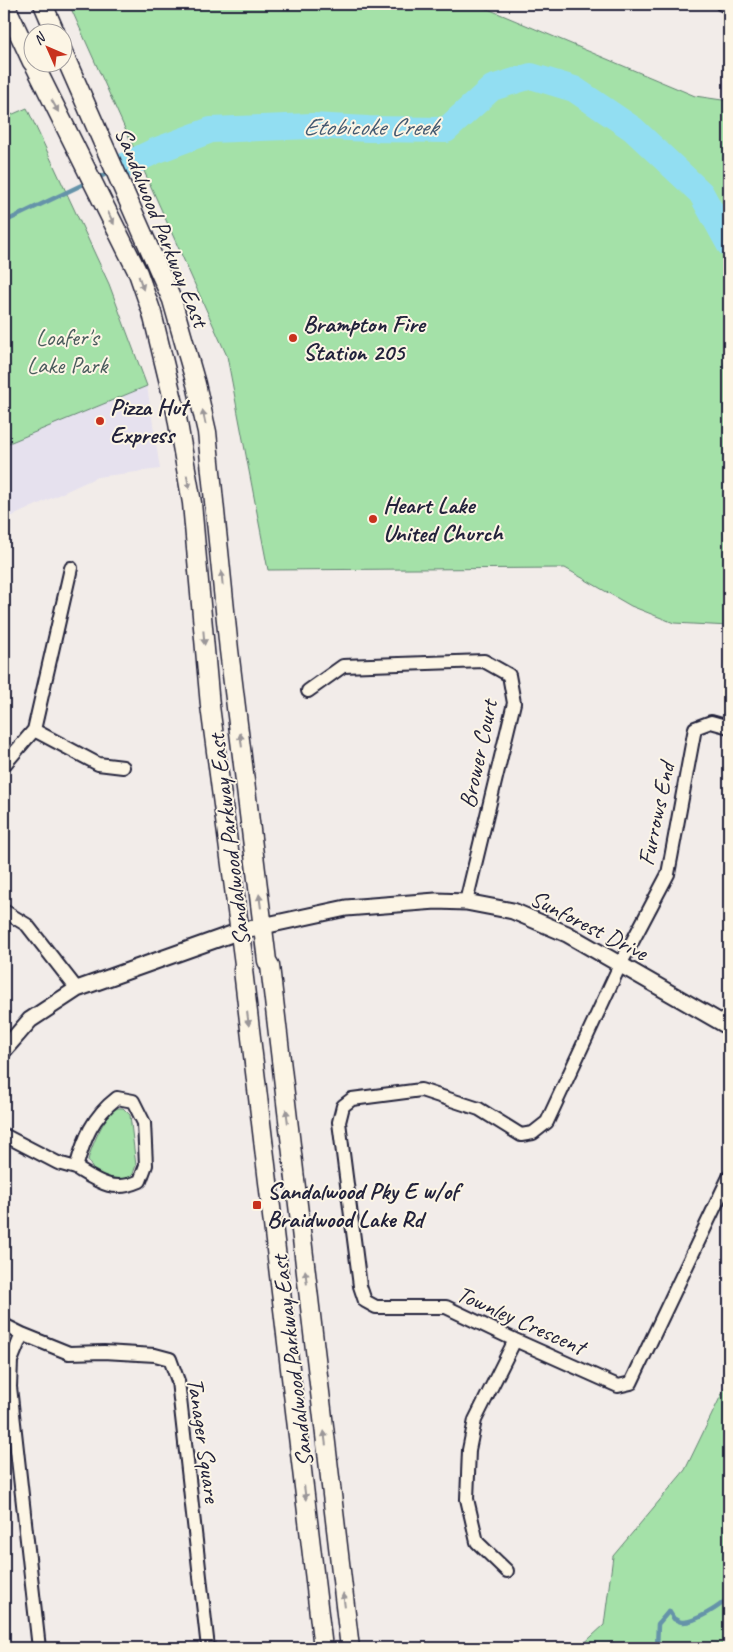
<svg xmlns="http://www.w3.org/2000/svg" width="733" height="1652" viewBox="0 0 733 1652" font-family="Caveat,sans-serif">
	<style>
		.built { fill: #e6e1ee }
		.green { fill: #a4e1a8; stroke: #638272 }
		.lines { fill: none; stroke-linecap: round; stroke-linejoin: round }
		.stream { stroke: #6593a9; stroke-width: 4.5 }
		.river { stroke: #92def2; stroke-width: 26 }
		.minor-casing { stroke: #22223b; stroke-width: 16 }
		.tertiary-casing { stroke: #22223b; stroke-width: 19 }
		.secondary-casing { stroke: #22223b; stroke-width: 21 }
		.minor { stroke: #fcf5e5; stroke-width: 12 }
		.tertiary { stroke: #fcf5e5; stroke-width: 15 }
		.secondary { stroke: #fcf5e5; stroke-width: 18 }
		.oneway { fill: #9a9698 }
		.poi-dot { fill: #c8321e; stroke: #fcf5e5; stroke-width: 2 }
		.labels { text-anchor: middle; dominant-baseline: central; stroke-width: 4; stroke-linejoin: round; paint-order: stroke }
		.street-label { font-size: 24px; fill: #22223b; stroke: #fcf5e5 }
		.poi-label { font-size: 24px; font-weight: bold; fill: #22223b; stroke: #fcf5e5; text-anchor: start }
		.park-label { font-size: 24px; fill: #495b5c; stroke: #fcf5e5 }
		.water-label { font-size: 25px; font-style: italic; fill: #445a72; stroke: #fcf5e5 }
	</style>
	<rect width="100%" height="100%" fill="#f2ece9"/>
	<filter id="ink" filterUnits="userSpaceOnUse"><feTurbulence type="fractalNoise" baseFrequency=".02" numOctaves="2"/><feDisplacementMap in="SourceGraphic" scale="10" xChannelSelector="R" yChannelSelector="G"/><feConvolveMatrix kernelMatrix="1 2 1 2 8 2 1 2 1" color-interpolation-filters="sRGB"/></filter>
	<g filter="url(#ink)">
		<path class="built" d="M 147,386 L 160,469 L 97,477 L 4,520 L 4,445 Z"/>
		<path class="green" d="M 69,4 L 476,4 L 695,96 L 729,101 L 729,626 L 674,623 L 631,606 L 565,568 L 268,570 L 227,356 Z
			M 27,108 L 109,284 L 147,386 L 4,445 L 4,118 Z
			M 118,1108 L 123,1108 L 130,1115 L 136,1166 C 135,1167 133,1174 133,1174 C 127,1183 101,1177 94,1171 C 92,1168 90,1164 88,1160 C 91,1148 105,1112 118,1108 Z
			M 729,1379 L 729,1648 L 579,1648 L 604,1625 L 613,1556 L 685,1470 Z"/>
		<g class="lines">
			<path class="stream" d="M 118,169 L 126,165
				M 95,179 L 111,172
				M 4,222 L 88,182
				M 657,1648 L 658,1624 L 669,1611 L 674,1619 C 677,1620 680,1622 682,1622 C 694,1623 721,1606 729,1597"/>
			<path class="river" d="M 126,165 L 155,151 L 211,130 L 312,126 L 368,129 L 446,130 L 492,88 L 531,76 L 574,89 L 633,129 L 701,193 L 729,244"/>
			<defs>
				<path id="minor" d="M 722,4 L 729,7
					M 308,691 L 343,666 L 484,661 L 509,675 L 514,703 L 466,902
					M 729,727 L 711,722 L 695,728 L 668,874 L 620,965 L 547,1122 L 533,1133 L 521,1135 L 479,1109 L 421,1090 L 352,1099 L 343,1106 L 339,1122 L 360,1286 L 365,1301 L 376,1307 L 446,1307 L 515,1340 L 618,1386 L 631,1383 L 729,1177
					M 34,730 L 98,764 L 123,767
					M 4,765 L 34,730 L 71,568
					M 4,911 L 27,925 L 77,989
					M 117,1098 L 133,1101 L 144,1123 L 146,1165 L 140,1181 C 113,1193 99,1182 76,1168 C 84,1139 92,1117 117,1098 Z
					M 4,1135 L 58,1163 L 76,1168
					M 4,1325 L 22,1334 L 69,1353 L 104,1352 L 155,1355 L 170,1359 L 178,1381 L 208,1648
					M 22,1334 L 11,1361 L 10,1387 L 39,1648
					M 507,1571 L 477,1542 L 467,1499 L 469,1450 L 475,1420 L 515,1340"/>
				<path id="tertiary" d="M 4,1050 L 30,1020 L 77,989 L 240,931 L 346,908 L 436,901 L 466,902 L 513,911 L 567,934 L 729,1027"/>
				<path id="secondary" d="M 5,4 L 32,62
					M 43,4 L 55,32
					M 62,50 L 172,300 L 196,384 L 207,432 L 229,650 L 267,961 L 270,966 L 350,1648
					M 33,62 L 138,273 L 152,313 L 176,412 L 192,503 L 210,706 L 244,964 L 243,970 L 323,1648"/>
			</defs>
			<use href="#minor" class="minor-casing"/>
			<use href="#tertiary" class="tertiary-casing"/>
			<use href="#secondary" class="secondary-casing"/>
			<use href="#minor" class="minor"/>
			<use href="#tertiary" class="tertiary"/>
			<use href="#secondary" class="secondary"/>
		</g>
		<defs><path id="oneway-solid" d="M-6-.8H1V-3.2L6.5 0L1 3.2V.8H-6Z" transform="scale(1.25)"/></defs>
		<g class="oneway">
			<use href="#oneway-solid" transform="translate(55 106) rotate(61)"/>
			<use href="#oneway-solid" transform="translate(111 218) rotate(64)"/>
			<use href="#oneway-solid" transform="translate(141 283) rotate(71)"/>
			<use href="#oneway-solid" transform="translate(204 417) rotate(-102)"/>
			<use href="#oneway-solid" transform="translate(188 482) rotate(80)"/>
			<use href="#oneway-solid" transform="translate(222 578) rotate(-95)"/>
			<use href="#oneway-solid" transform="translate(204 638) rotate(85)"/>
			<use href="#oneway-solid" transform="translate(241 740) rotate(-97)"/>
			<use href="#oneway-solid" transform="translate(260 901) rotate(-97)"/>
			<use href="#oneway-solid" transform="translate(248 1019) rotate(83)"/>
			<use href="#oneway-solid" transform="translate(287 1116) rotate(-97)"/>
			<use href="#oneway-solid" transform="translate(306 1277) rotate(-97)"/>
			<use href="#oneway-solid" transform="translate(325 1438) rotate(-97)"/>
			<use href="#oneway-solid" transform="translate(305 1493) rotate(83)"/>
			<use href="#oneway-solid" transform="translate(344 1600) rotate(-97)"/>
		</g>
	</g>
	<g class="poi-dot">
		<circle cx="293" cy="338" r="5"/>
		<circle cx="100" cy="421" r="5"/>
		<circle cx="373" cy="519" r="5"/>
		<rect x="252" y="1200" width="10" height="10" rx="2.5"/>
	</g>
	<g class="labels">
		<g class="street-label">
			<text transform="translate(162 227) rotate(68)">Sandalwood Parkway East</text>
			<text transform="translate(478 754) rotate(-78)">Brower Court</text>
			<text transform="translate(656 814) rotate(-78)">Furrows End</text>
			<text transform="translate(229 840) rotate(-97)">Sandalwood Parkway East</text>
			<text transform="translate(589 925) rotate(27)">Sunforest Drive</text>
			<text transform="translate(521 1320) rotate(24)">Townley Crescent</text>
			<text transform="translate(292 1361) rotate(-97)">Sandalwood Parkway East</text>
			<text transform="translate(204 1440) rotate(82)">Tanager Square</text>
		</g>
		<g class="poi-label">
			<text x="303" y="324">Brampton Fire<tspan x="303" dy="28">Station 205</tspan></text>
			<text x="110" y="407">Pizza Hut<tspan x="110" dy="28">Express</tspan></text>
			<text x="383" y="505">Heart Lake<tspan x="383" dy="28">United Church</tspan></text>
			<text x="267" y="1191">Sandalwood Pky E w/of<tspan x="267" dy="28">Braidwood Lake Rd</tspan></text>
		</g>
		<g class="park-label">
			<text x="67" y="337">Loafer's<tspan x="67" dy="28">Lake Park</tspan></text>
		</g>
		<g class="water-label">
			<text x="370" y="127">Etobicoke Creek</text>
		</g>
	</g>
	<rect width="733" height="1652" fill="none" stroke="#fcf5e5" stroke-width="20"/>
	<rect x="10" y="10" width="713" height="1632" fill="none" stroke="#22223b" stroke-width="2" filter="url(#ink)"/>
	<g transform="translate(48 48) rotate(315)"><circle r="24" fill="#fcf5e5" stroke="#a5a1a1"/>
	<path d="M0-4L9 19L0 12L-9 19Z" fill="#c8321e"/>
	<text y="-8" font-size="14" font-weight="bold" text-anchor="middle" fill="#22223b">N</text>
	</g>
</svg>
